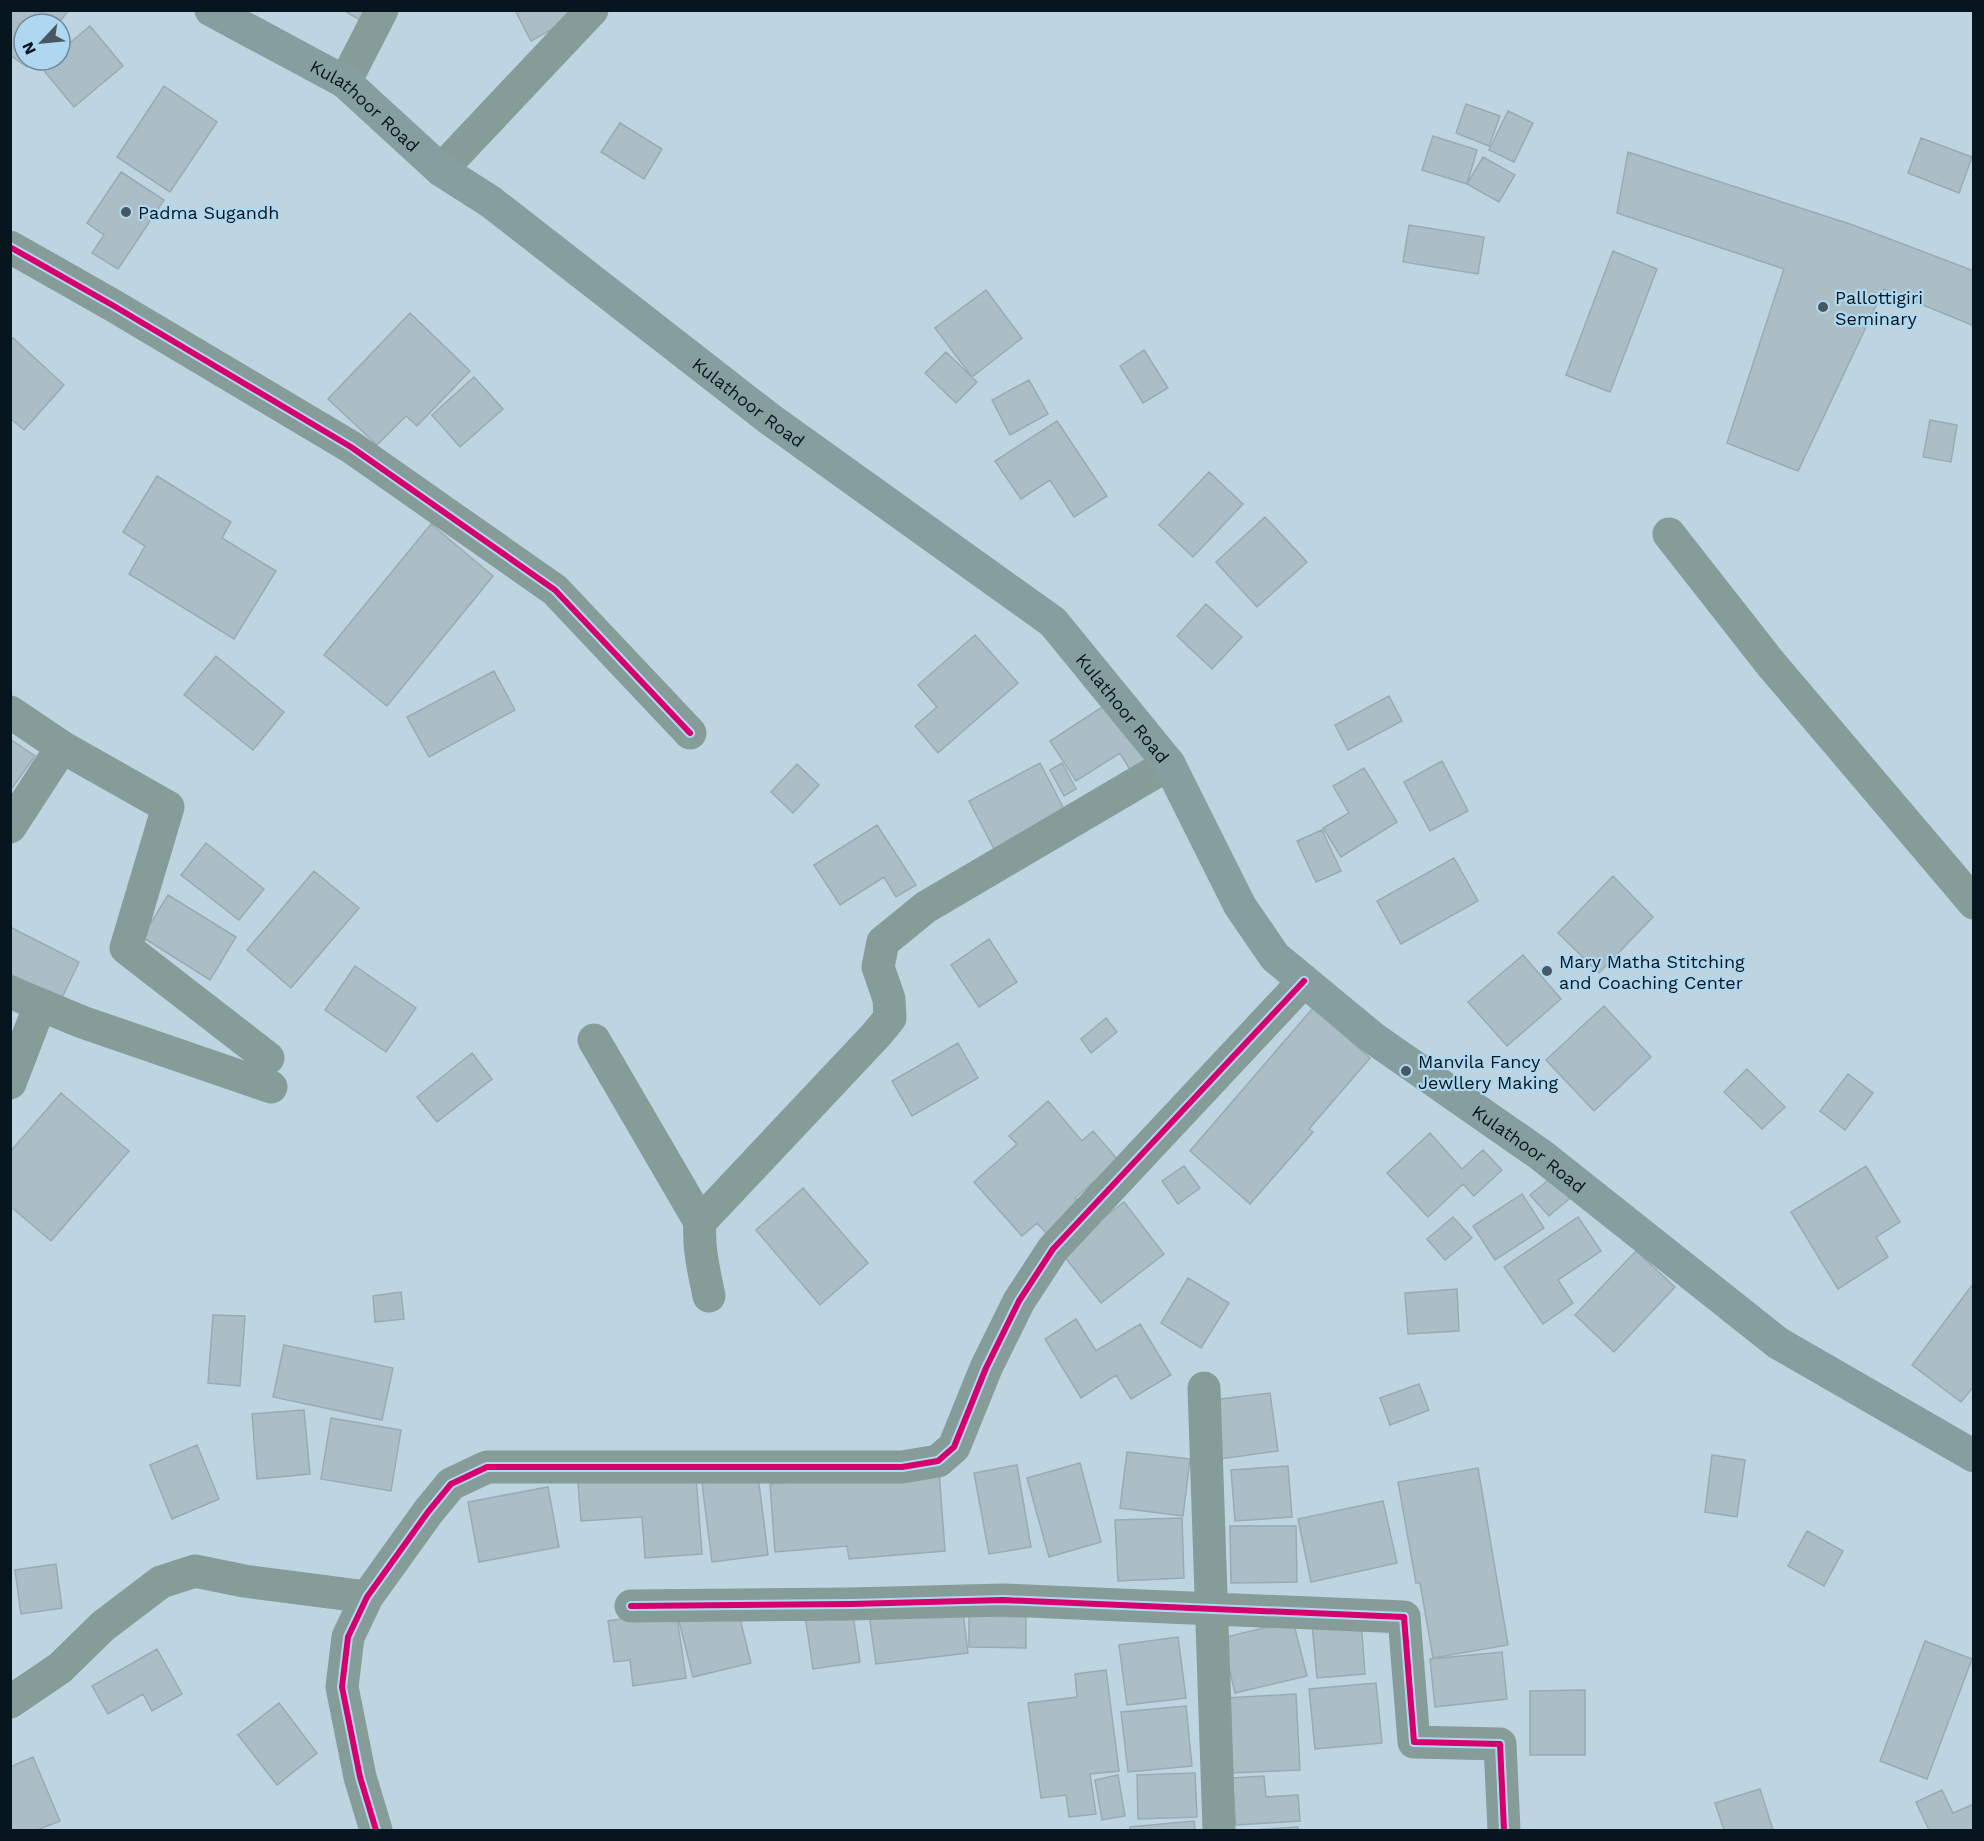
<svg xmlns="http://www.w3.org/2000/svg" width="1984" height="1841" viewBox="0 0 1984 1841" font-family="'Work Sans',sans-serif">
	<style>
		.building { fill: #abbec6; stroke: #98abb3; stroke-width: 1.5 }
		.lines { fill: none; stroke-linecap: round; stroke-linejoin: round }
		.minor { stroke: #859c99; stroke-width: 33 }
		.major { stroke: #879ea0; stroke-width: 33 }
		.cycleway-casing { stroke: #afd8f0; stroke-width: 10 }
		.cycleway { stroke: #d6006c; stroke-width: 6 }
		.poi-dot { fill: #475862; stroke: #afd8f0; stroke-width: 2 }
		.labels { text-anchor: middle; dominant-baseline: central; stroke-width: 4.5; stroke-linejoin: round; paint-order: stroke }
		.street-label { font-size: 18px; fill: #07161e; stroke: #afd8f0 }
		.poi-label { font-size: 18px; fill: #07161e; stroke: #afd8f0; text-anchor: start }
	</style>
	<rect width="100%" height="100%" fill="#bed4e1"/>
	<path class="building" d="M 10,10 L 68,11 L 58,24 L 24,24 L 24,60 L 32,60 L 27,67 L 10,55 Z
		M 343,10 L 365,10 L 360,20 Z
		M 515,10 L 586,10 L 531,41 Z
		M 90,26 L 123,66 L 74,107 L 41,67 L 49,60 L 60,60 L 60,51 Z
		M 164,86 L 217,122 L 170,192 L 117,157 Z
		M 1466,104 L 1500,116 L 1489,146 L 1456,133 Z
		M 1508,111 L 1533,123 L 1514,162 L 1489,150 Z
		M 620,123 L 662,149 L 644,179 L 601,152 Z
		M 1433,136 L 1477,150 L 1467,184 L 1422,170 Z
		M 1921,138 L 1972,157 L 1959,193 L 1908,173 Z
		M 1628,152 L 1853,225 L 1974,271 L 1974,326 L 1884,289 L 1798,471 L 1727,443 L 1784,269 L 1617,213 Z
		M 1483,157 L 1515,175 L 1499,202 L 1467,184 Z
		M 121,172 L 164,200 L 118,269 L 92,253 L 104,235 L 87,223 Z
		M 1409,225 L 1484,237 L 1478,274 L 1403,262 Z
		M 1613,251 L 1657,269 L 1610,392 L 1566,375 Z
		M 986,290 L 1022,338 L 972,377 L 935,328 Z
		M 410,313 L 470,371 L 417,426 L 406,416 L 377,445 L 328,399 Z
		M 13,338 L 64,385 L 24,430 L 10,418 L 10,341 Z
		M 1144,350 L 1168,388 L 1143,403 L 1120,366 Z
		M 946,352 L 977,382 L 956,403 L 925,373 Z
		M 474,377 L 503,409 L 460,447 L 432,415 Z
		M 1029,380 L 1048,414 L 1010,435 L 992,400 Z
		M 1930,420 L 1957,425 L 1951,462 L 1923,457 Z
		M 1057,421 L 1107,496 L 1074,517 L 1050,480 L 1021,499 L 995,461 Z
		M 1209,472 L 1243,504 L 1193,557 L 1159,525 Z
		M 157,476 L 231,522 L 222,538 L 276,571 L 234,639 L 129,574 L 145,546 L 123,532 Z
		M 1265,517 L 1307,562 L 1257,607 L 1216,562 Z
		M 431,524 L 493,576 L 387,706 L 324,655 Z
		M 1206,604 L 1242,637 L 1212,669 L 1177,636 Z
		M 975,635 L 1018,683 L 938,753 L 915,726 L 937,707 L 918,685 Z
		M 216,656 L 284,712 L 253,750 L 184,695 Z
		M 494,671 L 515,710 L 429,757 L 407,717 Z
		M 1389,696 L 1402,721 L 1348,750 L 1335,725 Z
		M 1113,700 L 1151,760 L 1132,773 L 1120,753 L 1076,781 L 1050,741 Z
		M 10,739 L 35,756 L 10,791 Z
		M 1442,761 L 1468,811 L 1430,831 L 1404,782 Z
		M 1040,763 L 1066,813 L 995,851 L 969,801 Z
		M 1062,763 L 1076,789 L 1064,796 L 1050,770 Z
		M 797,764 L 819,785 L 793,813 L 771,792 Z
		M 1364,768 L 1397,822 L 1341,857 L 1323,828 L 1349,813 L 1333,786 Z
		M 877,825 L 916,885 L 896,897 L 884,877 L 840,905 L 814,865 Z
		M 1322,830 L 1341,871 L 1316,882 L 1297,841 Z
		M 206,843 L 264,889 L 239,920 L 181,875 Z
		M 1454,858 L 1478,901 L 1401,944 L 1377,901 Z
		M 314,871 L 359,908 L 291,988 L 247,950 Z
		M 1613,876 L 1653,917 L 1599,973 L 1558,933 Z
		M 168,895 L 236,937 L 210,980 L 142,937 Z
		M 10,927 L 79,962 L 61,1000 L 10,974 Z
		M 989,939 L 1017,982 L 979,1007 L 951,965 Z
		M 1523,955 L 1561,999 L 1507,1046 L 1468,1002 Z
		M 355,966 L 416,1008 L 386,1052 L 325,1010 Z
		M 1604,1006 L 1651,1057 L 1594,1111 L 1546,1060 Z
		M 1313,1008 L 1370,1058 L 1309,1129 L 1313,1132 L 1250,1204 L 1190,1151 Z
		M 1106,1018 L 1117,1032 L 1091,1053 L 1081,1039 Z
		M 958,1043 L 978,1078 L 912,1116 L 892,1081 Z
		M 472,1053 L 492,1079 L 437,1122 L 417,1097 Z
		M 1747,1069 L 1785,1107 L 1762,1129 L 1724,1092 Z
		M 1848,1074 L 1873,1093 L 1845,1130 L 1820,1111 Z
		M 61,1093 L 129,1151 L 51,1241 L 10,1206 L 10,1152 Z
		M 1048,1101 L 1082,1141 L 1093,1131 L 1118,1160 L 1075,1198 L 1087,1213 L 1054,1242 L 1037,1223 L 1022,1236 L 974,1182 L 1017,1144 L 1009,1136 Z
		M 1430,1133 L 1462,1169 L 1483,1150 L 1502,1170 L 1474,1196 L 1463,1184 L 1428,1217 L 1387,1173 Z
		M 1184,1166 L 1200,1188 L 1178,1204 L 1162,1181 Z
		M 1866,1166 L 1900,1222 L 1876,1237 L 1888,1257 L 1838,1289 L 1791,1212 Z
		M 1557,1173 L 1575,1194 L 1549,1216 L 1530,1195 Z
		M 803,1188 L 868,1263 L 820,1305 L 756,1230 Z
		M 1522,1194 L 1544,1228 L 1495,1260 L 1473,1226 Z
		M 1124,1202 L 1164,1254 L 1101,1303 L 1060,1251 Z
		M 1453,1217 L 1472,1238 L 1445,1260 L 1427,1239 Z
		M 1578,1217 L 1601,1251 L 1558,1280 L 1573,1303 L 1543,1324 L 1504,1267 Z
		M 1636,1251 L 1675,1287 L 1614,1352 L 1575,1315 Z
		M 1188,1278 L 1229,1303 L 1201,1348 L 1161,1323 Z
		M 1973,1284 L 1974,1386 L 1961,1402 L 1912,1365 Z
		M 1457,1289 L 1459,1331 L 1408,1334 L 1405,1293 Z
		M 401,1292 L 404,1319 L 375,1322 L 373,1296 Z
		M 213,1315 L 245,1316 L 240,1386 L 208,1383 Z
		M 1076,1319 L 1096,1351 L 1140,1324 L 1171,1375 L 1131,1399 L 1116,1375 L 1081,1398 L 1045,1339 Z
		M 284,1345 L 393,1368 L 382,1420 L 273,1397 Z
		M 1419,1384 L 1429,1410 L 1390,1425 L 1380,1398 Z
		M 1270,1393 L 1278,1451 L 1220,1459 L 1212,1400 Z
		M 304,1410 L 310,1474 L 257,1479 L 252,1414 Z
		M 331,1418 L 401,1430 L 391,1491 L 321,1479 Z
		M 197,1445 L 219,1499 L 172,1519 L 150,1465 Z
		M 1127,1452 L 1190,1459 L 1183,1516 L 1120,1508 Z
		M 1712,1455 L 1745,1460 L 1737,1517 L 1705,1512 Z
		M 1080,1463 L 1101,1542 L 1049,1557 L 1027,1478 Z
		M 695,1464 L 702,1554 L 645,1558 L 642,1517 L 581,1521 L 577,1472 Z
		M 1017,1465 L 1031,1547 L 989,1554 L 974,1473 Z
		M 1288,1466 L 1292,1517 L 1235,1521 L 1231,1470 Z
		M 1478,1468 L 1508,1645 L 1433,1658 L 1420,1583 L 1416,1583 L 1398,1482 Z
		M 939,1471 L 945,1551 L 849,1559 L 847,1546 L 775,1552 L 770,1484 Z
		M 758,1476 L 768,1555 L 712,1562 L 702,1483 Z
		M 548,1487 L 559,1547 L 479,1562 L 468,1502 Z
		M 1383,1501 L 1397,1563 L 1311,1582 L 1298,1519 Z
		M 1182,1518 L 1184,1578 L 1118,1581 L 1115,1520 Z
		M 1230,1526 L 1296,1526 L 1297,1582 L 1231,1583 Z
		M 1807,1531 L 1843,1551 L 1824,1586 L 1788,1566 Z
		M 56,1564 L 62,1608 L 21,1614 L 15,1570 Z
		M 960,1589 L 968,1653 L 876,1664 L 867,1600 Z
		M 850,1595 L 860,1662 L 813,1669 L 803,1602 Z
		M 737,1607 L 751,1663 L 693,1677 L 679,1621 Z
		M 676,1611 L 686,1678 L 633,1686 L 630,1660 L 614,1662 L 608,1621 Z
		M 969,1616 L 1026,1617 L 1026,1648 L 969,1647 Z
		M 1361,1620 L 1365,1674 L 1317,1678 L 1312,1624 Z
		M 1293,1621 L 1307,1676 L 1235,1693 L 1222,1638 Z
		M 1178,1637 L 1186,1698 L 1127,1705 L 1119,1645 Z
		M 1925,1641 L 1972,1659 L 1927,1779 L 1880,1761 Z
		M 157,1649 L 182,1694 L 152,1711 L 143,1694 L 108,1714 L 92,1686 Z
		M 1502,1652 L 1507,1699 L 1435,1707 L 1430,1659 Z
		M 1106,1670 L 1119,1771 L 1090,1774 L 1096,1814 L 1069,1817 L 1066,1795 L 1041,1798 L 1028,1703 L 1077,1697 L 1075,1674 Z
		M 1376,1683 L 1382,1743 L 1315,1749 L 1309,1689 Z
		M 1585,1690 L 1585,1755 L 1530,1755 L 1530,1691 Z
		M 1296,1694 L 1300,1770 L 1231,1773 L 1226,1698 Z
		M 279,1703 L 317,1753 L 277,1785 L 238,1735 Z
		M 1186,1706 L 1192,1766 L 1128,1772 L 1121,1712 Z
		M 33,1757 L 60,1821 L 37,1830 L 10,1830 L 10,1767 Z
		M 1195,1773 L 1197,1817 L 1138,1819 L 1137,1775 Z
		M 1118,1775 L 1125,1816 L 1102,1820 L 1095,1780 Z
		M 1264,1776 L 1266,1797 L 1298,1795 L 1300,1821 L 1236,1825 L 1232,1778 Z
		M 1760,1789 L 1773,1830 L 1724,1830 L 1715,1803 Z
		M 1942,1790 L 1953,1813 L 1974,1804 L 1974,1830 L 1929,1830 L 1916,1802 Z
		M 1194,1821 L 1195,1830 L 1130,1830 L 1130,1827 Z
		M 1298,1827 L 1298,1830 L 1253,1830 Z"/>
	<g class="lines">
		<path class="minor" d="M 345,82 L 382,10
			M 441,170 L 592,10
			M 10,247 L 114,306 L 351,447 L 555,590 L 690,733
			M 1669,534 L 1771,664 L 1974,903
			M 10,712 L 62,747 L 10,827
			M 62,747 L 168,807 L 126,948 L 268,1058
			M 10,992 L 82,1022 L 271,1087
			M 594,1040 L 700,1222
			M 10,1083 L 40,1005
			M 709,1296 C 704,1271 698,1248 700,1222 L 876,1035 L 890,1018 L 889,999 L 878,967 L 883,942 L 926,907 L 1169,764
			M 1204,1388 L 1219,1830
			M 631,1606 L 851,1604 L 1003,1600 L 1404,1617 L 1414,1742 L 1500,1744 L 1504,1830
			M 10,1702 L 60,1668 L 103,1626 L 161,1582 L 195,1571 L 244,1581 L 367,1597
			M 376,1830 L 360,1777 L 342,1687 L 348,1637 L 367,1597 L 428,1512 L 451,1484 L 487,1467 L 902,1467 L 938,1461 L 954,1447 L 986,1368 L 1019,1301 L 1053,1249 L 1304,981"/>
		<path class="major" id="s1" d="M 211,10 L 345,82 L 441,170 L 491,202 L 771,420 L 1053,622 L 1169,764 L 1240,906 L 1275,957 L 1373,1038 L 1541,1155 L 1778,1343 L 1974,1456"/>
		<defs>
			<path id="cycleway" d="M 10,247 L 114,306 L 351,447 L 555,590 L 690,733
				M 631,1606 L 851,1604 L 1003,1600 L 1404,1617 L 1414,1742 L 1500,1744 L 1504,1830
				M 376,1830 L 360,1777 L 342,1687 L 348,1637 L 367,1597 L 428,1512 L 451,1484 L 487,1467 L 902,1467 L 938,1461 L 954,1447 L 986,1368 L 1019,1301 L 1053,1249 L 1304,981"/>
		</defs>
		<use href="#cycleway" class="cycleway-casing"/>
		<use href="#cycleway" class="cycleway"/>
	</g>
	<g class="poi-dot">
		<circle cx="126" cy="212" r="6"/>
		<circle cx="1823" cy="307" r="6"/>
		<circle cx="1547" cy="971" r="6"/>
		<circle cx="1406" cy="1071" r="6"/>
	</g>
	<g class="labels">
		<g class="street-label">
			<text stroke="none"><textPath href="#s1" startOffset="182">Kulathoor Road</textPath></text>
			<text stroke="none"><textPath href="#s1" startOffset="668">Kulathoor Road</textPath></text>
			<text stroke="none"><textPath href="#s1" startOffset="1154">Kulathoor Road</textPath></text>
			<text stroke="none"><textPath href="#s1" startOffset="1766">Kulathoor Road</textPath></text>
		</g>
		<g class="poi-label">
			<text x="138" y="212">Padma Sugandh</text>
			<text x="1835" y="297">Pallottigiri<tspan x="1835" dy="21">Seminary</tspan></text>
			<text x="1559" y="961">Mary Matha Stitching<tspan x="1559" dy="21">and Coaching Center</tspan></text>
			<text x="1418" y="1061">Manvila Fancy<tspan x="1418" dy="21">Jewllery Making</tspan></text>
		</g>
	</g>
	<rect width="1984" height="1841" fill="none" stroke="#07161e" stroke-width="24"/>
	<g transform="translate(42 42) rotate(244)"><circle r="28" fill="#afd8f0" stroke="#6c8a9c" stroke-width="1.5"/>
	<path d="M0-4.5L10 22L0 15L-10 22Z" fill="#475862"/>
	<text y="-9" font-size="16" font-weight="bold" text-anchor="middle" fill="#07161e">N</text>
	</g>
</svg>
